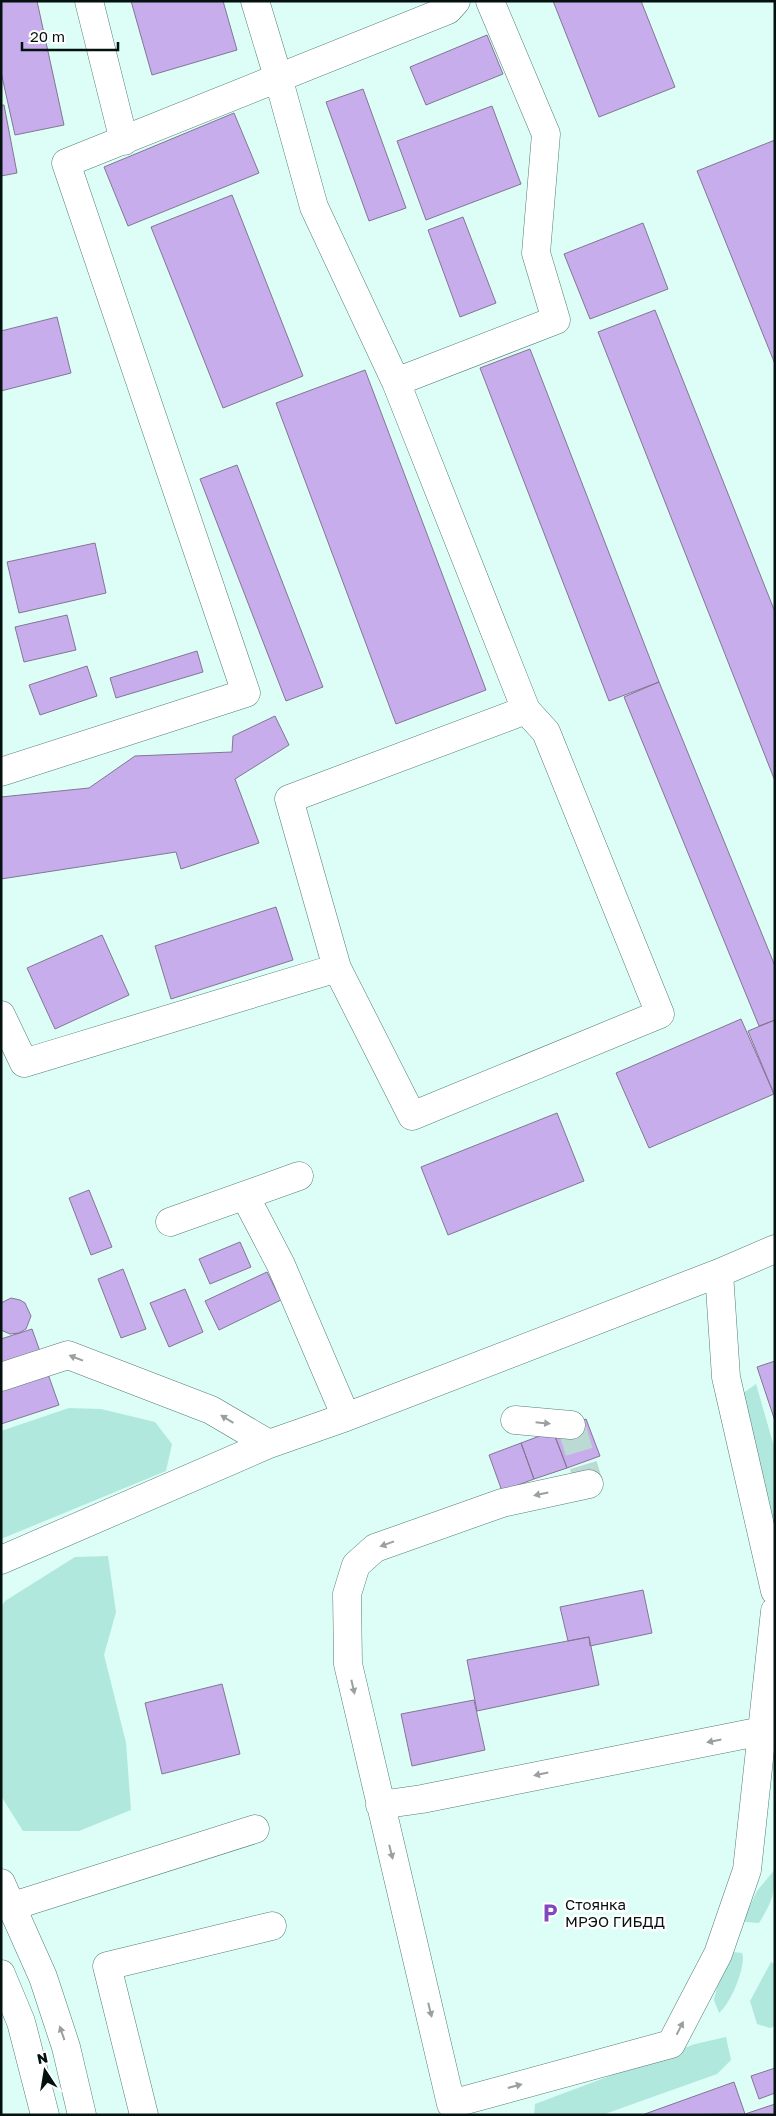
<svg xmlns="http://www.w3.org/2000/svg" width="776" height="2116" viewBox="0 0 776 2116" font-family="'Golos Text',sans-serif">
	<style>
		.green { fill: #b0e8dd }
		.building { fill: #c8adec; stroke: #837693 }
		.lines { fill: none; stroke-linecap: round; stroke-linejoin: round }
		.minor-tunnel { stroke: #bbdad4; stroke-width: 28; stroke-dasharray: 28 14; stroke-linecap: butt }
		.minor-casing { stroke: #557c75; stroke-width: 29 }
		.major-casing { stroke: #557c75; stroke-width: 29 }
		.minor { stroke: #fff; stroke-width: 28 }
		.major { stroke: #fff; stroke-width: 28 }
		.oneway { fill: #9aa09f }
		.labels { text-anchor: middle; dominant-baseline: central; stroke-width: 5; stroke-linejoin: round; paint-order: stroke }
		.poi-label { font-size: 15px; fill: #03110f; stroke: #fff; text-anchor: start }
	</style>
	<rect width="100%" height="100%" fill="#dcfef7"/>
	<path class="green" d="M 756,1384 L 775,1450 L 775,1536 L 739,1396 Z
		M 69,1408 L 101,1409 L 155,1422 L 172,1444 L 166,1471 L 1,1539 L 1,1431 Z
		M 108,1556 L 116,1612 L 104,1655 L 126,1743 L 131,1810 L 79,1831 L 23,1831 L 1,1796 L 1,1608 L 5,1601 L 75,1557 Z
		M 775,1869 C 775,1894 772,1902 759,1923 L 745,1922 L 744,1918 L 757,1891 Z
		M 733,1952 L 742,1953 C 747,1965 730,2005 719,2013 L 714,2000 L 717,1987 Z
		M 771,1962 L 775,1964 L 775,2026 L 770,2028 L 757,2024 L 750,2001 Z
		M 726,2037 L 731,2060 L 717,2074 L 602,2115 L 534,2115 L 535,2104 L 695,2044 Z"/>
	<path class="building" d="M 1,1 L 37,1 L 64,125 L 15,135 L 1,72 Z
		M 131,1 L 223,1 L 237,50 L 152,75 Z
		M 553,1 L 641,1 L 675,87 L 599,117 Z
		M 487,35 L 503,74 L 426,105 L 410,67 Z
		M 363,89 L 406,208 L 369,221 L 326,102 Z
		M 1,105 L 4,105 L 17,173 L 1,176 Z
		M 492,106 L 521,184 L 426,220 L 397,141 Z
		M 234,113 L 259,173 L 128,226 L 104,167 Z
		M 775,140 L 775,364 L 697,171 Z
		M 232,195 L 303,376 L 223,408 L 151,227 Z
		M 463,217 L 496,303 L 460,317 L 428,230 Z
		M 643,223 L 668,289 L 590,319 L 564,254 Z
		M 655,310 L 775,612 L 775,781 L 598,332 Z
		M 57,317 L 71,373 L 1,391 L 1,331 Z
		M 530,349 L 659,682 L 609,701 L 480,368 Z
		M 365,370 L 486,690 L 396,724 L 276,403 Z
		M 237,465 L 323,687 L 286,701 L 200,479 Z
		M 95,543 L 106,593 L 19,613 L 7,562 Z
		M 67,615 L 76,650 L 24,662 L 15,627 Z
		M 197,651 L 203,672 L 116,698 L 110,678 Z
		M 87,666 L 97,696 L 40,715 L 29,685 Z
		M 659,682 L 775,966 L 775,1020 L 759,1026 L 624,697 Z
		M 275,716 L 289,745 L 235,779 L 259,843 L 181,869 L 176,852 L 1,879 L 1,797 L 89,788 L 135,756 L 232,752 L 233,736 Z
		M 276,907 L 293,960 L 171,999 L 155,946 Z
		M 102,935 L 129,995 L 55,1029 L 27,968 Z
		M 741,1019 L 774,1094 L 649,1148 L 616,1073 Z
		M 775,1020 L 775,1093 L 774,1094 L 748,1031 Z
		M 557,1113 L 584,1181 L 448,1235 L 421,1167 Z
		M 89,1190 L 112,1247 L 91,1255 L 69,1198 Z
		M 240,1242 L 251,1267 L 210,1284 L 199,1259 Z
		M 123,1269 L 146,1329 L 121,1338 L 98,1279 Z
		M 267,1272 L 281,1300 L 219,1330 L 205,1301 Z
		M 185,1289 L 203,1332 L 169,1347 L 150,1303 Z
		M 11,1298 L 20,1300 L 25,1303 L 31,1316 L 26,1329 L 19,1333 L 10,1334 L 1,1330 L 1,1303 Z
		M 32,1329 L 59,1405 L 1,1424 L 1,1339 Z
		M 775,1361 L 775,1421 L 757,1367 Z
		M 586,1419 L 600,1456 L 567,1468 L 553,1431 Z
		M 553,1431 L 567,1468 L 534,1479 L 521,1443 Z
		M 521,1443 L 534,1479 L 502,1491 L 489,1455 Z
		M 643,1590 L 652,1633 L 590,1646 L 589,1637 L 568,1641 L 560,1607 Z
		M 589,1637 L 599,1685 L 477,1711 L 467,1660 Z
		M 222,1684 L 240,1754 L 162,1774 L 145,1703 Z
		M 474,1700 L 485,1750 L 412,1766 L 401,1714 Z
		M 775,2068 L 775,2093 L 759,2099 L 751,2076 Z
		M 734,2082 L 745,2114 L 642,2115 Z
		M 775,2104 L 775,2115 L 744,2115 L 745,2114 Z"/>
	<g class="lines">
		<path class="minor-tunnel" d="M 571,1425 L 589,1484"/>
		<defs>
			<path id="minor" d="M 89,1 L 124,141
				M 396,382 L 556,320 L 536,253 L 546,134 L 490,1
				M 1,772 L 246,693 L 66,163 L 448,10 L 456,1
				M 337,968 L 412,1116 L 660,1014 L 546,732 L 526,710
				M 1,1015 L 24,1063 L 337,968 L 289,799 L 526,710 L 396,382 L 314,207 L 278,77 L 255,1
				M 245,1196 L 281,1265 L 346,1417
				M 170,1222 L 299,1176
				M 719,1273 L 726,1377 L 775,1591
				M 1,1377 L 68,1355 L 211,1410 L 269,1444
				M 515,1420 L 571,1425
				M 589,1484 L 502,1503 L 375,1548 L 356,1565 L 347,1594 L 348,1664 L 451,2104 L 671,2044 L 718,1954 L 747,1870 L 775,1611
				M 1,1560 L 269,1444 L 346,1417 L 719,1273 L 775,1249
				M 380,1805 L 422,1799 L 762,1731
				M 13,1906 L 255,1829
				M 144,2115 L 107,1966 L 272,1926"/>
			<path id="major" d="M 1,1883 L 43,1977 L 66,2047 L 82,2115
				M 1,1974 L 21,2022 L 45,2115"/>
		</defs>
		<use href="#minor" class="minor-casing"/>
		<use href="#major" class="major-casing"/>
		<use href="#minor" class="minor"/>
		<use href="#major" class="major"/>
	</g>
	<defs><path id="oneway-solid" d="M-6-.8H1V-3.2L6.5 0L1 3.2V.8H-6Z" transform="scale(1.25)"/></defs>
	<g class="oneway">
		<use href="#oneway-solid" transform="translate(76 1358) rotate(-159)"/>
		<use href="#oneway-solid" transform="translate(227 1419) rotate(-149)"/>
		<use href="#oneway-solid" transform="translate(543 1423) rotate(6)"/>
		<use href="#oneway-solid" transform="translate(541 1494) rotate(168)"/>
		<use href="#oneway-solid" transform="translate(387 1544) rotate(160)"/>
		<use href="#oneway-solid" transform="translate(353 1687) rotate(77)"/>
		<use href="#oneway-solid" transform="translate(714 1741) rotate(169)"/>
		<use href="#oneway-solid" transform="translate(541 1774) rotate(168)"/>
		<use href="#oneway-solid" transform="translate(391 1852) rotate(76)"/>
		<use href="#oneway-solid" transform="translate(430 2010) rotate(76)"/>
		<use href="#oneway-solid" transform="translate(680 2028) rotate(-63)"/>
		<use href="#oneway-solid" transform="translate(62 2033) rotate(-109)"/>
		<use href="#oneway-solid" transform="translate(515 2086) rotate(-15)"/>
	</g>
	<defs>
		<symbol id="parking-bare" viewBox="-9 -9 18 18"><path d="M-3.5-5.5H1a3.5 3.5 0 0 1 0 7H-1V5.5H-3.5ZM-1-3.4V-.6H.8a1.4 1.4 0 0 0 0-2.8Z" fill="#8448be" stroke="#fff" stroke-width="2.5" paint-order="stroke"/></symbol>
	</defs>
	<g fill-rule="evenodd">
		<use href="#parking-bare" x="536" y="1899" width="28" height="28"/>
	</g>
	<g class="labels">
		<g class="poi-label">
			<text x="565" y="1904">Стоянка<tspan x="565" dy="17">МРЭО ГИБДД</tspan></text>
		</g>
	</g>
	<rect width="776" height="2116" fill="none" stroke="#03110f" stroke-width="5"/>
	<g transform="translate(45 2071) rotate(348)" stroke="#ffffff" stroke-width="4" paint-order="stroke">
	<path d="M0-4L9 19L0 12L-9 19Z" fill="#03110f"/>
	<text y="-8" font-size="14" font-weight="bold" text-anchor="middle" fill="#03110f">N</text>
	</g>
	<path d="M22 42v8h96v-8" fill="none" stroke="#03110f" stroke-width="2.5"/>
	<text x="30" y="42" font-size="15" fill="#03110f" stroke="#ffffff" stroke-width="4" paint-order="stroke">20 m</text>
</svg>
